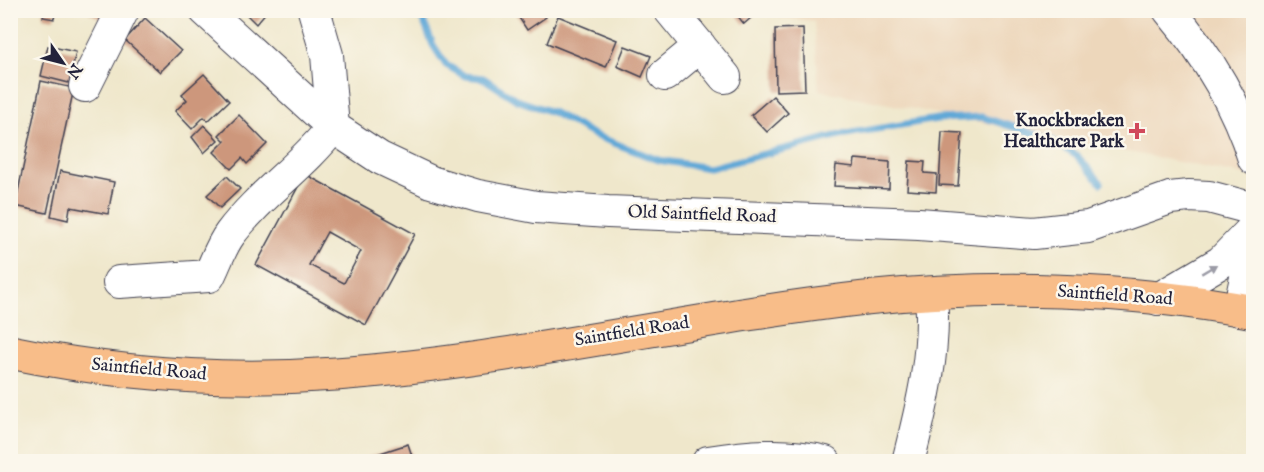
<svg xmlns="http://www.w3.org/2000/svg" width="1264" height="472" viewBox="0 0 1264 472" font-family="'IM FELL English',serif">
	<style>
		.built { fill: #edd7bb }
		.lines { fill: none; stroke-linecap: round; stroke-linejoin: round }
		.stream { stroke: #60a8d7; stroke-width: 7 }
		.building { fill: #cd977c; fill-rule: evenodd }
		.minor-casing { stroke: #414051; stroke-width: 34 }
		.highway-casing { stroke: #414051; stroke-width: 35 }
		.minor { stroke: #fff; stroke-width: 32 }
		.highway { stroke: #f8bd89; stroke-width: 33 }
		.oneway { fill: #9c9ca7 }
		.poi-dot { fill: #d1495b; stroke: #fbf7ec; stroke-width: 2 }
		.labels { text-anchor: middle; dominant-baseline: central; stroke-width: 5; stroke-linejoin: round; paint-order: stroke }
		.poi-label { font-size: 18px; font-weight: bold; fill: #22223b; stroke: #fbf7ec; text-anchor: end }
		.street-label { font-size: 18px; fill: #22223b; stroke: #fbf7ec }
	</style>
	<rect width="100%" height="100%" fill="#fbf7ec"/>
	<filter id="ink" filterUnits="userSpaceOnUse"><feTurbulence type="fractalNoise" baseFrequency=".0167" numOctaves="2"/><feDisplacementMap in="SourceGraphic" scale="12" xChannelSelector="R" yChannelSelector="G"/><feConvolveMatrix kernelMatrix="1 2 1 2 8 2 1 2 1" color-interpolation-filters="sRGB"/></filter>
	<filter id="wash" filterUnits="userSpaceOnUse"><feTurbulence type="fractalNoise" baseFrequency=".008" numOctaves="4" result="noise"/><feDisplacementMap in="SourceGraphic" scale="24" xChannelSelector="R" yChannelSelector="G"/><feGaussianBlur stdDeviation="1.35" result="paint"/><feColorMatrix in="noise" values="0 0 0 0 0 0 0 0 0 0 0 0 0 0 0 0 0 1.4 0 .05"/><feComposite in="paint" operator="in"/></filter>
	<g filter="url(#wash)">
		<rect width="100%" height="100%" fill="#efe7cb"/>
		<path class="built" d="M 777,11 L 1253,11 L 1253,177 L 819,90 L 814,21 L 778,18 Z"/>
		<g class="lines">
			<path class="stream" d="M 414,10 L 424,22 L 433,45 L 446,65 L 465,76 L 483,78 L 517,100 L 552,112 L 596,136 L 658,160 L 709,168 L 840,135 L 937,119 L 982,117 L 1050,139 L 1077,156 L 1101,183"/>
		</g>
		<g id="blocks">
			<path class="building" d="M 44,10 L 56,10 L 54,19 L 43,17 Z
				M 85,10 L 107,10 L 103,20 Z
				M 242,10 L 268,10 L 256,24 Z
				M 514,10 L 542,10 L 546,17 L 527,30 Z
				M 733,10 L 760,10 L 744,24 Z
				M 558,16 L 617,40 L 606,67 L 547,43 Z
				M 145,18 L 181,51 L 160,72 L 125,40 Z
				M 803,28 L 805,90 L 776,91 L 775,29 Z
				M 48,46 L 76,52 L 69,83 L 41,76 Z
				M 625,46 L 651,56 L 642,77 L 617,66 Z
				M 204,74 L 229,101 L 208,121 L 204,117 L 192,129 L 175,111 L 187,100 L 182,94 Z
				M 41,81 L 74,88 L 47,213 L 15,206 Z
				M 773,96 L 788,113 L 767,132 L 751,115 Z
				M 239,115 L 267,144 L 247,164 L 242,158 L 231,169 L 214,152 L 225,141 L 219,135 Z
				M 204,125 L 218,140 L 204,153 L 192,137 Z
				M 942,132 L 962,133 L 958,186 L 939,185 Z
				M 855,159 L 890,162 L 889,189 L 834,186 L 836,165 L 854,167 Z
				M 909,161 L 925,162 L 924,173 L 937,174 L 936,192 L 907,190 Z
				M 60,171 L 114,182 L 108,214 L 70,207 L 68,220 L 51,216 Z
				M 305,174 L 415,234 L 366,325 L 256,265 ZM 327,232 L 361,251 L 344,283 L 309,265 Z
				M 227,176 L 240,189 L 220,208 L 207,195 Z
				M 408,444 L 414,462 L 363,462 L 362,459 Z"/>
		</g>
	</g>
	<g filter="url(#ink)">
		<use href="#blocks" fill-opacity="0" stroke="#414051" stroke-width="1.5"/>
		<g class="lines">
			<defs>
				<path id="minor" d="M 205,10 L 333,127 L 380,158 L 431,182 L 478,196 L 536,207 L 608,212 L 919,224 L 1034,233 L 1088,227 L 1170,198 L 1189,196 L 1209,197 L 1254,209
					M 314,10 L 327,55 L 333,127
					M 670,10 L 725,77
					M 1169,10 C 1206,54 1237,104 1254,159
					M 665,75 L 700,46
					M 85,86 L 123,10
					M 119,282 L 209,276 C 216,262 221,246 230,234 C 260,194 303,166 333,127
					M 1158,299 L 1221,262 L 1254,228
					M 1239,310 L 1254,241
					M 708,462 C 747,456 786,452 825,462
					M 908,462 C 922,407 936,350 931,294"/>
				<path id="highway" d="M 10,352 C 116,374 228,382 336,374 C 513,361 688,318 865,298 C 991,285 1129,288 1254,312"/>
			</defs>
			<use href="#minor" class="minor-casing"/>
			<use href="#highway" class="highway-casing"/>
			<use href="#minor" class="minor"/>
			<use href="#highway" class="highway"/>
		</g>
		<defs><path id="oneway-solid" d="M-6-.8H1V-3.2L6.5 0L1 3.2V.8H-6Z" transform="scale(1.5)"/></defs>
		<use class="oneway" href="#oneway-solid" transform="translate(1209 269) rotate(-31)"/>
	</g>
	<path class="poi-dot" d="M1134 122h6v6h6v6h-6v6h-6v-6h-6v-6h6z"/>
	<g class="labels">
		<g class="poi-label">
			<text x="1124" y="121">Knockbracken<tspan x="1124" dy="21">Healthcare Park</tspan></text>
		</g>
		<g class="street-label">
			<text transform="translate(702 215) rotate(2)">Old Saintfield Road</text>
			<text transform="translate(1115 296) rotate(4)">Saintfield Road</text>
			<text transform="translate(632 332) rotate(-9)">Saintfield Road</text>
			<text transform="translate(149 370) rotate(5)">Saintfield Road</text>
		</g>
	</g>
	<rect width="1264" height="472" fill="none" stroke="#fbf7ec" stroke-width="36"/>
	<g transform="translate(63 63) rotate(125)" stroke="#fbf7ec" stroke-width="4.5" paint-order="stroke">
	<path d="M0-4.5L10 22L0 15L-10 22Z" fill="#22223b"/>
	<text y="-9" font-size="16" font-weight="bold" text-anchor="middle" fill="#22223b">N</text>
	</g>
</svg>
